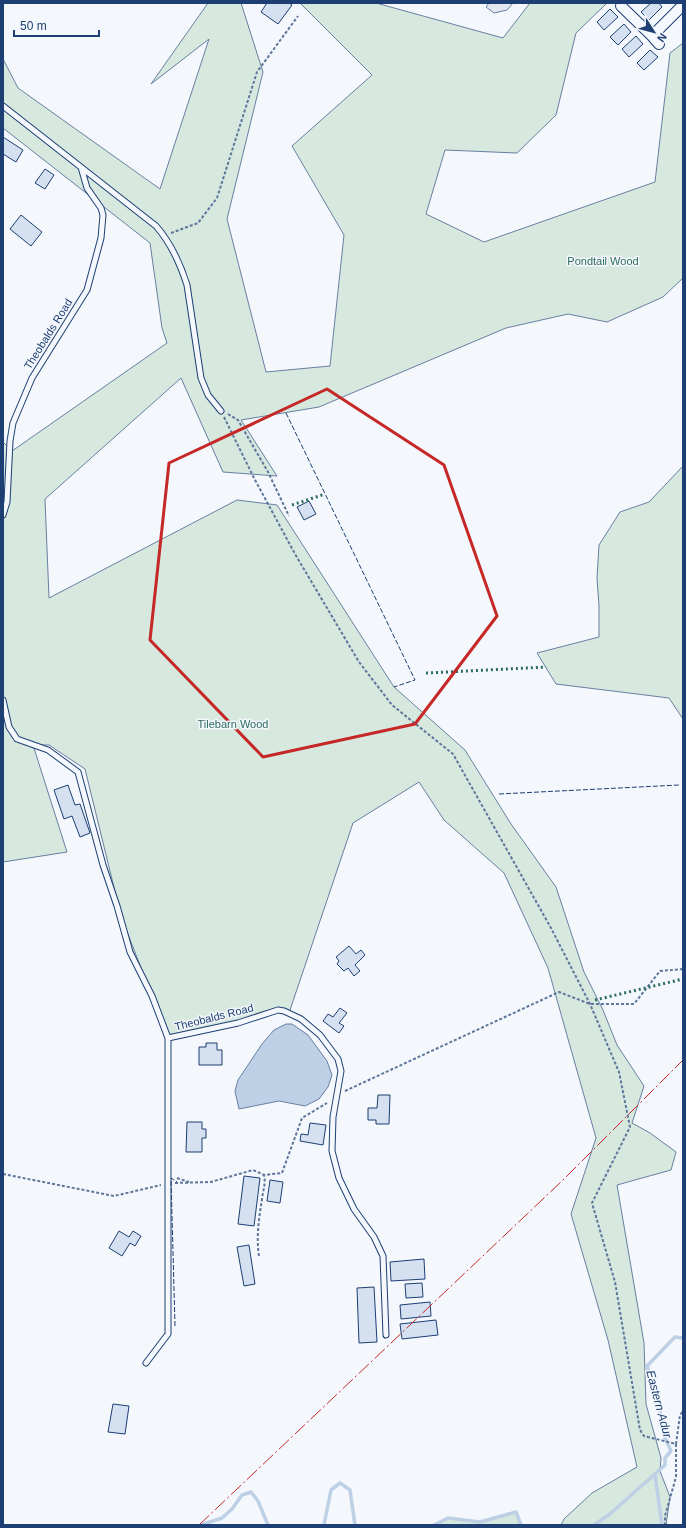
<svg xmlns="http://www.w3.org/2000/svg" width="686" height="1528" viewBox="0 0 686 1528" font-family="Helvetica,sans-serif">
	<style>
		.green { fill: #d7e8df; stroke: #687fa3 }
		.parking { fill: #e3e8f0; stroke: #687fa3 }
		.water { fill: #bed0e5; stroke: #687fa3 }
		.lines { fill: none; stroke-linecap: round; stroke-linejoin: round }
		.stream { stroke: #bed0e5; stroke-width: 3.5 }
		.building { fill: #d5e0f0; stroke: #1d3f73 }
		.service-casing { stroke: #1d3f73; stroke-width: 7 }
		.minor-casing { stroke: #1d3f73; stroke-width: 12 }
		.path { stroke: #5e769c; stroke-width: 2; stroke-dasharray: 3 2; stroke-linecap: butt }
		.service { stroke: #f4f7fb; stroke-width: 5 }
		.minor { stroke: #f4f7fb; stroke-width: 10 }
		.hedge { stroke: #2c6c60; stroke-width: 3; stroke-dasharray: 2 3; stroke-linecap: butt }
		.fence { stroke: #1d3f73; stroke-width: 1; stroke-dasharray: 5 2; stroke-linecap: butt }
		.power { stroke: #c62828; stroke-width: 1; stroke-dasharray: 14 3 2 3; stroke-linecap: butt }
		.marked { fill: none; stroke: #c62828; stroke-width: 3; stroke-linejoin: round }
		.labels { text-anchor: middle; dominant-baseline: central; stroke-width: 3; stroke-linejoin: round; paint-order: stroke }
		.park-label { font-size: 11px; fill: #2c6c60; stroke: #f4f7fb }
		.street-label { font-size: 11px; fill: #1d3f73; stroke: #f4f7fb }
		.water-label { font-size: 12px; font-style: italic; fill: #1d3f73; stroke: #f4f7fb }
	</style>
	<rect width="100%" height="100%" fill="#f4f7fb"/>
	<path class="green" d="M 208,3 L 241,3 L 263,72 L 227,219 L 266,372 L 330,366 L 344,235 L 292,146 L 372,75 L 300,3 L 376,3 L 503,38 L 530,3 L 607,3 L 576,33 L 556,115 L 517,153 L 445,150 L 426,214 L 484,242 L 655,182 L 670,53 L 683,43 L 683,278 L 663,297 L 607,322 L 568,314 L 506,328 L 319,407 L 241,420 L 277,476 L 223,472 L 181,378 L 45,499 L 49,598 L 237,500 L 277,505 L 394,687 L 465,750 L 511,824 L 556,887 L 584,972 L 603,1010 L 617,1045 L 644,1086 L 632,1123 L 650,1133 L 676,1152 L 671,1170 L 617,1185 L 644,1343 L 646,1404 L 661,1458 L 660,1471 L 670,1497 L 666,1525 L 561,1525 L 564,1519 L 592,1493 L 637,1467 L 608,1340 L 571,1214 L 596,1138 L 548,968 L 504,873 L 444,820 L 419,782 L 353,823 L 289,1013 L 271,1011 L 238,1023 L 168,1038 L 121,916 L 85,769 L 49,745 L 33,745 L 67,852 L 3,862 L 3,442 L 12,451 L 167,343 L 162,328 L 150,243 L 3,128 L 3,59 L 18,88 L 160,189 L 209,39 L 151,84 Z
		M 683,466 L 683,719 L 669,698 L 556,684 L 537,653 L 599,637 L 599,606 L 597,578 L 599,545 L 620,512 L 649,502 Z
		M 516,1512 L 521,1525 L 434,1525 L 448,1518 L 480,1522 Z"/>
	<path class="parking" d="M 489,3 L 513,3 L 507,10 L 494,13 L 486,7 Z"/>
	<path class="water" d="M 286,1024 L 292,1024 L 308,1035 L 327,1061 L 332,1075 L 328,1087 L 319,1099 L 305,1106 L 279,1101 L 239,1109 L 235,1091 L 238,1080 L 262,1044 L 274,1030 Z"/>
	<g class="lines">
		<path class="stream" d="M 655,1475 L 662,1525
			M 201,1525 L 222,1518 L 232,1509 L 242,1495 L 251,1492 L 258,1501 L 268,1525
			M 324,1525 L 331,1490 L 340,1483 L 350,1490 L 355,1525
			M 434,1525 L 448,1518 L 480,1522 L 516,1512 L 521,1525
			M 594,1525 L 610,1514 L 665,1465 L 665,1458 L 671,1451 L 665,1438 L 657,1396 L 647,1366 L 675,1337 L 683,1338"/>
	</g>
	<path class="building" d="M 267,3 L 289,3 L 292,5 L 278,24 L 261,12 Z
		M 651,3 L 659,3 L 662,7 L 649,20 L 641,12 Z
		M 610,9 L 618,17 L 604,30 L 597,22 Z
		M 624,24 L 631,32 L 618,45 L 610,37 Z
		M 636,36 L 643,44 L 629,57 L 622,49 Z
		M 650,50 L 658,57 L 644,70 L 637,63 Z
		M 3,137 L 23,150 L 16,162 L 3,154 Z
		M 45,169 L 54,175 L 45,189 L 35,183 Z
		M 21,215 L 42,232 L 31,246 L 10,229 Z
		M 309,501 L 316,514 L 304,520 L 297,507 Z
		M 68,785 L 75,805 L 80,804 L 90,833 L 80,837 L 72,816 L 64,819 L 54,790 Z
		M 349,946 L 356,954 L 361,950 L 365,955 L 355,965 L 360,971 L 354,976 L 348,968 L 344,971 L 337,964 L 339,961 L 336,957 Z
		M 340,1008 L 347,1013 L 339,1023 L 344,1026 L 339,1033 L 323,1021 L 328,1014 L 333,1017 Z
		M 206,1043 L 217,1043 L 217,1050 L 222,1050 L 222,1065 L 199,1065 L 199,1047 L 206,1047 Z
		M 378,1095 L 390,1095 L 389,1124 L 376,1124 L 376,1120 L 368,1120 L 368,1108 L 377,1108 Z
		M 187,1122 L 202,1122 L 202,1129 L 206,1129 L 206,1138 L 202,1138 L 202,1152 L 186,1152 Z
		M 310,1123 L 326,1125 L 323,1145 L 300,1141 L 301,1134 L 308,1135 Z
		M 244,1176 L 260,1178 L 254,1226 L 238,1224 Z
		M 270,1180 L 283,1182 L 280,1203 L 267,1201 Z
		M 119,1231 L 129,1237 L 133,1231 L 141,1236 L 135,1246 L 130,1243 L 122,1256 L 109,1248 Z
		M 249,1245 L 255,1284 L 244,1286 L 237,1247 Z
		M 424,1259 L 425,1279 L 391,1281 L 390,1262 Z
		M 422,1283 L 423,1297 L 406,1298 L 405,1284 Z
		M 374,1287 L 377,1342 L 359,1343 L 357,1288 Z
		M 430,1302 L 431,1316 L 401,1319 L 400,1305 Z
		M 436,1320 L 438,1335 L 402,1339 L 400,1324 Z
		M 113,1404 L 129,1406 L 125,1434 L 108,1432 Z"/>
	<g class="lines">
		<defs>
			<path id="service" d="M 3,106 L 156,226 C 171,243 180,263 187,285 L 201,378 L 208,395 L 221,411
				M 3,515 L 7,502 L 10,441 L 13,423 L 32,378 L 87,290 L 101,238 L 103,215 L 101,208 L 87,188 L 81,167
				M 3,700 L 9,727 L 17,739 L 48,750 L 78,772 L 103,865 L 117,906 L 130,952 L 152,996 L 168,1038 L 168,1334 L 146,1363
				M 168,1038 L 238,1023 L 278,1010 L 284,1011 L 301,1019 L 320,1035 L 338,1059 L 341,1071 L 333,1117 L 332,1151 L 339,1178 L 354,1209 L 374,1237 L 383,1256 L 386,1335"/>
			<path id="minor" d="M 621,6 L 652,36 L 683,5
				M 652,36 L 659,44"/>
		</defs>
		<use href="#service" class="service-casing"/>
		<use href="#minor" class="minor-casing"/>
		<path class="path" d="M 171,233 L 198,223 L 217,198 L 257,72 L 298,16
			M 228,414 L 238,420 L 268,472 L 289,516
			M 224,417 L 254,478 L 295,554 L 359,662 L 392,705 L 453,754 L 551,928 L 590,1004 L 619,1072 L 630,1127 L 592,1203 L 615,1282 L 640,1430 L 644,1436 L 676,1444 L 676,1477 L 665,1516 L 665,1525
			M 345,1091 L 559,992 L 590,1004 L 634,1004 L 660,971 L 683,969
			M 3,1174 L 114,1196 L 161,1185
			M 177,1178 L 189,1182
			M 175,1183 L 211,1182 L 253,1170 L 264,1175 L 282,1173 L 302,1118 L 327,1103
			M 259,1256 C 256,1237 259,1218 262,1199 C 263,1190 266,1184 264,1175
			M 676,1444 L 680,1415 L 683,1411"/>
		<use href="#service" class="service"/>
		<use href="#minor" class="minor"/>
		<path class="hedge" d="M 292,505 L 325,494
			M 426,673 L 546,667
			M 595,1000 L 683,979"/>
		<path class="fence" d="M 286,413 L 415,680 L 394,687
			M 499,794 L 679,785
			M 175,1326 L 171,1178 L 177,1182"/>
		<path class="power" d="M 199,1525 L 563,1180 L 683,1060"/>
	</g>
	<path class="marked" d="M 327,389 L 444,465 L 497,616 L 415,724 L 263,757 L 150,640 L 169,463 Z"/>
	<g class="labels">
		<g class="park-label">
			<text x="603" y="261">Pondtail Wood</text>
			<text x="233" y="724">Tilebarn Wood</text>
		</g>
		<g class="street-label">
			<text transform="translate(48 334) rotate(-58)">Theobalds Road</text>
			<text transform="translate(214 1017) rotate(-14)">Theobalds Road</text>
		</g>
		<g class="water-label">
			<text transform="translate(659 1404) rotate(75)">Eastern Adur</text>
		</g>
	</g>
	<rect width="686" height="1528" fill="none" stroke="#1d3f73" stroke-width="8"/>
	<g transform="translate(654 32) rotate(126)" stroke="#f4f7fb" stroke-width="3" paint-order="stroke">
	<path d="M0-3L7 15L0 10L-7 15Z" fill="#1d3f73"/>
	<text y="-6" font-size="11" font-weight="bold" text-anchor="middle" fill="#1d3f73">N</text>
	</g>
	<path d="M14 30v6h85v-6" fill="none" stroke="#1d3f73" stroke-width="2"/>
	<text x="20" y="30" font-size="12" fill="#1d3f73" stroke="#f4f7fb" stroke-width="3" paint-order="stroke">50 m</text>
</svg>
